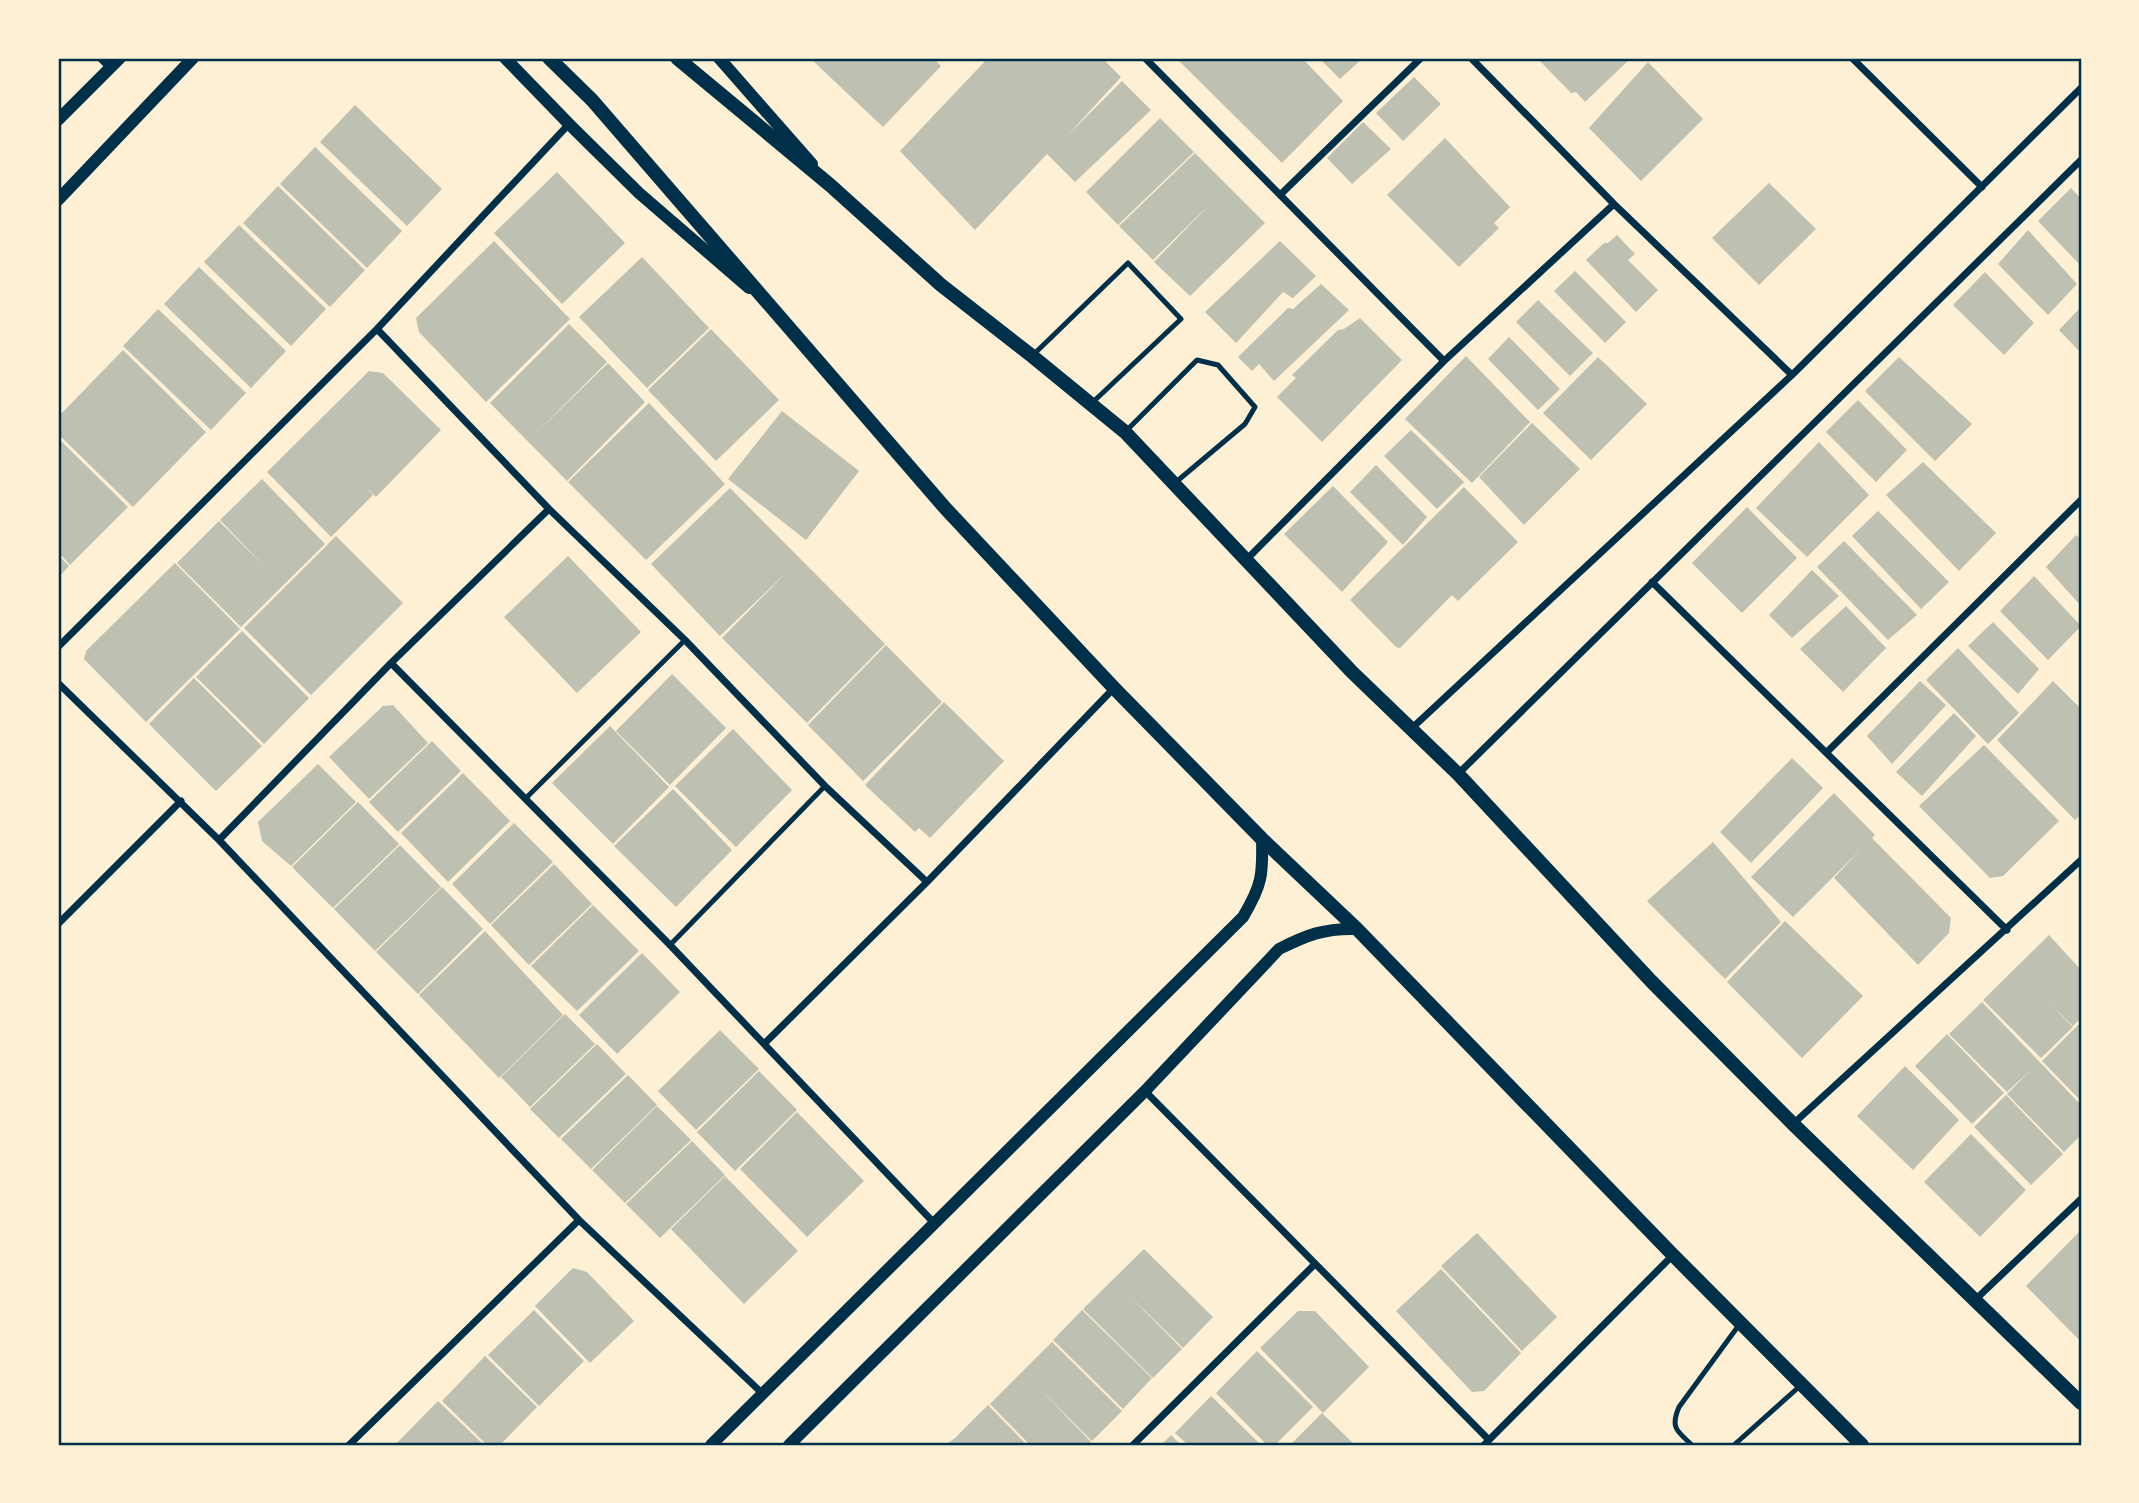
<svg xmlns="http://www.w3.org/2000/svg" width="2139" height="1503" viewBox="0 0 2139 1503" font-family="'Source Serif 4',serif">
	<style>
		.building { fill: #bec0b2 }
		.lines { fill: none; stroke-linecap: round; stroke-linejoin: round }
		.service { stroke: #003049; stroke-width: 5 }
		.minor { stroke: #003049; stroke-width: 7 }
		.tertiary { stroke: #003049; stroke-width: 12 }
		.secondary { stroke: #003049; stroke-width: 14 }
		.neatline { fill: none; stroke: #003049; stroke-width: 2.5 }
	</style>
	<rect width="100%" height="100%" fill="#fdf0d5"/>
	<path class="building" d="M 814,58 L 933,58 L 941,66 L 883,127 L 812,60 Z
		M 988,58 L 1102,58 L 1121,77 L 1066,137 L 1122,81 L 1151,110 L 1075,182 L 1047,154 L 975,230 L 900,151 Z
		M 1176,58 L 1302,58 L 1343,101 L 1282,163 Z
		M 1319,58 L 1363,58 L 1340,79 Z
		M 1539,58 L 1631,58 L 1585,102 L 1576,92 L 1571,93 L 1538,59 Z
		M 1648,62 L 1703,119 L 1641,181 L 1589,128 Z
		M 1414,77 L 1441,104 L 1403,141 L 1376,113 Z
		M 355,105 L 442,189 L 407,226 L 320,142 Z
		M 1160,118 L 1194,152 L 1118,225 L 1086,192 Z
		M 1363,122 L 1391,149 L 1352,184 L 1327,158 Z
		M 1445,138 L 1510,207 L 1494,223 L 1499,228 L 1459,267 L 1387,195 Z
		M 315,147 L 402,231 L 367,268 L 280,184 Z
		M 1195,153 L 1265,223 L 1190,296 L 1154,262 L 1212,202 L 1153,260 L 1119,226 Z
		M 557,172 L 625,243 L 562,304 L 494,233 Z
		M 1769,183 L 1816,229 L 1759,285 L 1712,238 Z
		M 278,186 L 365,270 L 330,307 L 243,223 Z
		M 2071,188 L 2081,199 L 2081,266 L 2038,221 Z
		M 239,225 L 326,309 L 291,346 L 204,262 Z
		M 2028,230 L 2077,284 L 2048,315 L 1998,264 Z
		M 1617,235 L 1635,254 L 1628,260 L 1658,290 L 1636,312 L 1586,260 L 1604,243 L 1608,243 Z
		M 494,241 L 570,319 L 486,402 L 419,332 L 416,318 Z
		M 1280,241 L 1316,276 L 1293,298 L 1283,292 L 1236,343 L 1205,312 Z
		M 642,257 L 709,328 L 647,388 L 579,317 Z
		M 199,267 L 286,351 L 251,388 L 164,304 Z
		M 1575,271 L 1626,322 L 1605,343 L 1554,291 Z
		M 1985,272 L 2034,323 L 2004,355 L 1953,305 Z
		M 1321,284 L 1349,310 L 1274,381 L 1259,364 L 1252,371 L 1238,357 L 1288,308 L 1293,309 Z
		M 1538,300 L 1593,353 L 1570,376 L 1516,322 Z
		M 2081,307 L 2081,353 L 2059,330 Z
		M 158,309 L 246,393 L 211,430 L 123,346 Z
		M 1360,318 L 1402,360 L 1322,442 L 1277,397 L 1296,378 L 1292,375 L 1338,330 L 1344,329 Z
		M 569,324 L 607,362 L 532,437 L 608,363 L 645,402 L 567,481 L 490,403 Z
		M 711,329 L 779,400 L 716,461 L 648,390 Z
		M 1509,337 L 1560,389 L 1538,410 L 1488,359 Z
		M 123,350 L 206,432 L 133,507 L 58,434 L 58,417 Z
		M 1466,356 L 1530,422 L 1472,483 L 1405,419 Z
		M 1598,357 L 1647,404 L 1591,460 L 1543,413 Z
		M 1899,357 L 1972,424 L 1935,461 L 1865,391 Z
		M 369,371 L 383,373 L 441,430 L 376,497 L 363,484 L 373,495 L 331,537 L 267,472 Z
		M 1858,400 L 1907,450 L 1876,482 L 1826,432 Z
		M 649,403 L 725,484 L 646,560 L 568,482 Z
		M 782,411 L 859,471 L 806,540 L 728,479 Z
		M 1532,423 L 1580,469 L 1524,525 L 1479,477 Z
		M 1411,430 L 1464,482 L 1437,509 L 1384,456 Z
		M 58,438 L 128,507 L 70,565 L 58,552 Z
		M 1819,442 L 1869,495 L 1807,557 L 1756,508 Z
		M 1923,462 L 1996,533 L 1959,571 L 1886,495 Z
		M 1376,465 L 1427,517 L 1403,545 L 1350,492 Z
		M 262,479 L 325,544 L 241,627 L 177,563 L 219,521 L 265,567 L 220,520 Z
		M 1333,486 L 1388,542 L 1342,592 L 1284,534 Z
		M 1464,487 L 1518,542 L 1458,601 L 1452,595 L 1400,648 L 1396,647 L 1350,600 Z
		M 730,488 L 885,644 L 807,723 L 722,638 L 787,572 L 720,636 L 651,564 Z
		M 1747,507 L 1797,558 L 1742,613 L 1692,563 Z
		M 1878,511 L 1949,582 L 1921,609 L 1852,536 Z
		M 2076,535 L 2081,540 L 2081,606 L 2046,567 Z
		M 336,536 L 403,603 L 311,695 L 244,628 Z
		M 1844,541 L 1917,615 L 1888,640 L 1817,567 Z
		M 58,555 L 69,566 L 58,578 Z
		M 568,556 L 641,632 L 577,693 L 504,617 Z
		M 175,563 L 240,629 L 146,722 L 84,659 L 86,651 Z
		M 1812,570 L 1839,596 L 1792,638 L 1769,615 Z
		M 2034,576 L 2081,626 L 2048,660 L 2000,611 Z
		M 1846,606 L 1886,648 L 1843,692 L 1800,649 Z
		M 1993,622 L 2039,669 L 2018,694 L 1968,646 Z
		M 242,631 L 309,698 L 264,744 L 196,677 Z
		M 886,645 L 942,702 L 863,781 L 808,725 Z
		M 1958,648 L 2019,713 L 1988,744 L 1926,680 Z
		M 672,674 L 726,728 L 670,785 L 616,731 Z
		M 194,678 L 262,746 L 216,791 L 149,724 Z
		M 1920,681 L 1946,705 L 1892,764 L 1867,736 Z
		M 2053,681 L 2081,709 L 2081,814 L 2075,820 L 1997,740 Z
		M 944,702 L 1004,761 L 930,838 L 919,828 L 915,832 L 865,785 Z
		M 393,705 L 428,743 L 369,799 L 329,757 L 383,706 Z
		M 1954,713 L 1976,736 L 1922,796 L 1896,772 Z
		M 610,726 L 669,787 L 613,844 L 552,783 Z
		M 733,729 L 792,790 L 736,847 L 675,786 Z
		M 432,741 L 461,771 L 398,832 L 369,802 Z
		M 1984,745 L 2059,821 L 2003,876 L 1990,878 L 1919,806 Z
		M 1792,758 L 1823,788 L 1751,863 L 1720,832 Z
		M 318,764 L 356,802 L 291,866 L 262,841 L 258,822 Z
		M 463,773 L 510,821 L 448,882 L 401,833 Z
		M 673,789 L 732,850 L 676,907 L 614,846 Z
		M 1834,793 L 1875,835 L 1872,838 L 1951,918 L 1949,933 L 1918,965 L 1834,878 L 1861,849 L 1793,917 L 1751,877 Z
		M 358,802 L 399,844 L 333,908 L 292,867 Z
		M 514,823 L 553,862 L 490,924 L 452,884 Z
		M 1713,842 L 1781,922 L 1725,979 L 1647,901 Z
		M 400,845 L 441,887 L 375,951 L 334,909 Z
		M 554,864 L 592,904 L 529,965 L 491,925 Z
		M 442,887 L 483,929 L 418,994 L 376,952 Z
		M 593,905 L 639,951 L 577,1011 L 531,966 Z
		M 1785,921 L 1863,996 L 1802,1058 L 1727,982 Z
		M 485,931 L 563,1015 L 499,1078 L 419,995 Z
		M 2049,935 L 2081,970 L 2081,1018 L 2073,1026 L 2046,1000 L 2073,1027 L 2041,1058 L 1983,1000 Z
		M 642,953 L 680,992 L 617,1054 L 579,1015 Z
		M 1982,1002 L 2081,1105 L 2081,1135 L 2064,1152 L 2007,1094 L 2033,1068 L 2007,1092 L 1949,1034 Z
		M 565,1014 L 595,1044 L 530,1107 L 501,1077 Z
		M 2081,1022 L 2081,1101 L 2042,1061 Z
		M 720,1030 L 759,1069 L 696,1130 L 658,1091 Z
		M 1947,1034 L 2004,1093 L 1972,1124 L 1915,1066 Z
		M 597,1044 L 626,1074 L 559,1138 L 530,1109 Z
		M 1905,1066 L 1959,1120 L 1913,1170 L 1857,1116 Z
		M 759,1071 L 797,1110 L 735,1171 L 697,1132 Z
		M 628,1075 L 657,1105 L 591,1169 L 561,1139 Z
		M 2006,1095 L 2063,1154 L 2031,1185 L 1974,1127 Z
		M 657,1106 L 691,1140 L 625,1203 L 592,1170 Z
		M 797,1112 L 864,1181 L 807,1237 L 740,1169 Z
		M 1971,1134 L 2026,1190 L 1980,1237 L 1924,1182 Z
		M 692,1141 L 725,1175 L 660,1238 L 626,1204 Z
		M 725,1176 L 798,1251 L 744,1304 L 671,1229 Z
		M 2081,1230 L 2081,1342 L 2026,1286 Z
		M 1477,1233 L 1557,1317 L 1522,1351 L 1441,1266 Z
		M 1144,1249 L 1213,1317 L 1183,1348 L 1128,1294 L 1182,1349 L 1153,1378 L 1083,1309 Z
		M 573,1268 L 587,1272 L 634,1321 L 590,1363 L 535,1306 Z
		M 1441,1269 L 1521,1353 L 1484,1391 L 1472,1392 L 1396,1311 Z
		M 534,1310 L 584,1361 L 539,1406 L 488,1355 Z
		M 1082,1310 L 1152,1378 L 1123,1409 L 1053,1340 Z
		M 1298,1311 L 1315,1311 L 1369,1367 L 1323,1413 L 1260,1348 Z
		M 1052,1342 L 1122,1411 L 1092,1441 L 1039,1388 L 1091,1442 L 1087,1445 L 1030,1445 L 990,1404 Z
		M 1257,1351 L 1313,1407 L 1275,1445 L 1267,1445 L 1216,1393 Z
		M 485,1356 L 537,1407 L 500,1445 L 487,1445 L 442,1401 Z
		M 1211,1396 L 1261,1445 L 1188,1445 L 1175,1433 Z
		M 438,1401 L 484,1445 L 395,1445 Z
		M 988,1405 L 1027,1445 L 945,1445 L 955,1438 Z
		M 1322,1413 L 1355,1445 L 1290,1445 Z
		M 1171,1435 L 1181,1445 L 1161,1445 Z"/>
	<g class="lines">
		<path class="service" d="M 1033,355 L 1128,263 L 1181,319 L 1093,402
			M 1126,431 L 1197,360 L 1218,365 L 1255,407 L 1245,424 L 1176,482
			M 525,799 L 685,640
			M 670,945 L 825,786
			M 1692,1445 C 1677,1431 1670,1428 1679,1407 L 1739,1325
			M 1734,1445 L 1800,1386"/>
		<path class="minor" d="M 100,58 L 110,68
			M 1145,58 L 1444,361
			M 1471,58 L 1614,204 L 1792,375
			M 1852,58 L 1982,187
			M 1280,195 L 1421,58
			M 377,329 L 549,509 L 685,640 L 825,786 L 927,882
			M 1247,559 L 1444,361 L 1614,204
			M 1652,582 L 2007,930
			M 58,647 L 377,329 L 569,124
			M 391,663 L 670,945 L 935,1224
			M 58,683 L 219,840 L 579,1220 L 763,1394
			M 1411,729 L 1792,375 L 2081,88
			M 1827,752 L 2081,500
			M 1458,774 L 2081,160
			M 219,840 L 391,663 L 549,509
			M 58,924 L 181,801
			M 764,1044 L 927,882 L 1114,688
			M 1145,1091 L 1489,1440
			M 1793,1124 L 2081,860
			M 1975,1300 L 2081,1199
			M 349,1445 L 579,1220
			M 1133,1445 L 1314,1265
			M 1484,1445 L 1673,1255"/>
		<path class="tertiary" d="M 505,58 L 569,124 L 639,193 L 749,288
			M 719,58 L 812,164
			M 58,120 L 120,58
			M 58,200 L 193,58
			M 711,1445 L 1243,917 C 1262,885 1263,875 1262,839
			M 789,1445 L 1145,1091 L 1279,949 C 1307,935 1324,928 1357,929"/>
		<path class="secondary" d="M 549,58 L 592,100 L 946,509 L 1114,688 L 1262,839 L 1357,929 L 1673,1255 L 1862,1445
			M 677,58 L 830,185 L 941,285 L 1032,356 L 1125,432 L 1352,672 L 1458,774 L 1651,981 L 1793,1124 L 2081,1403"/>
	</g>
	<rect width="2139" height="1503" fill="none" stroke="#fdf0d5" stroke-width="119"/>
	<rect x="60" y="60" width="2020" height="1384" class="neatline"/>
</svg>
